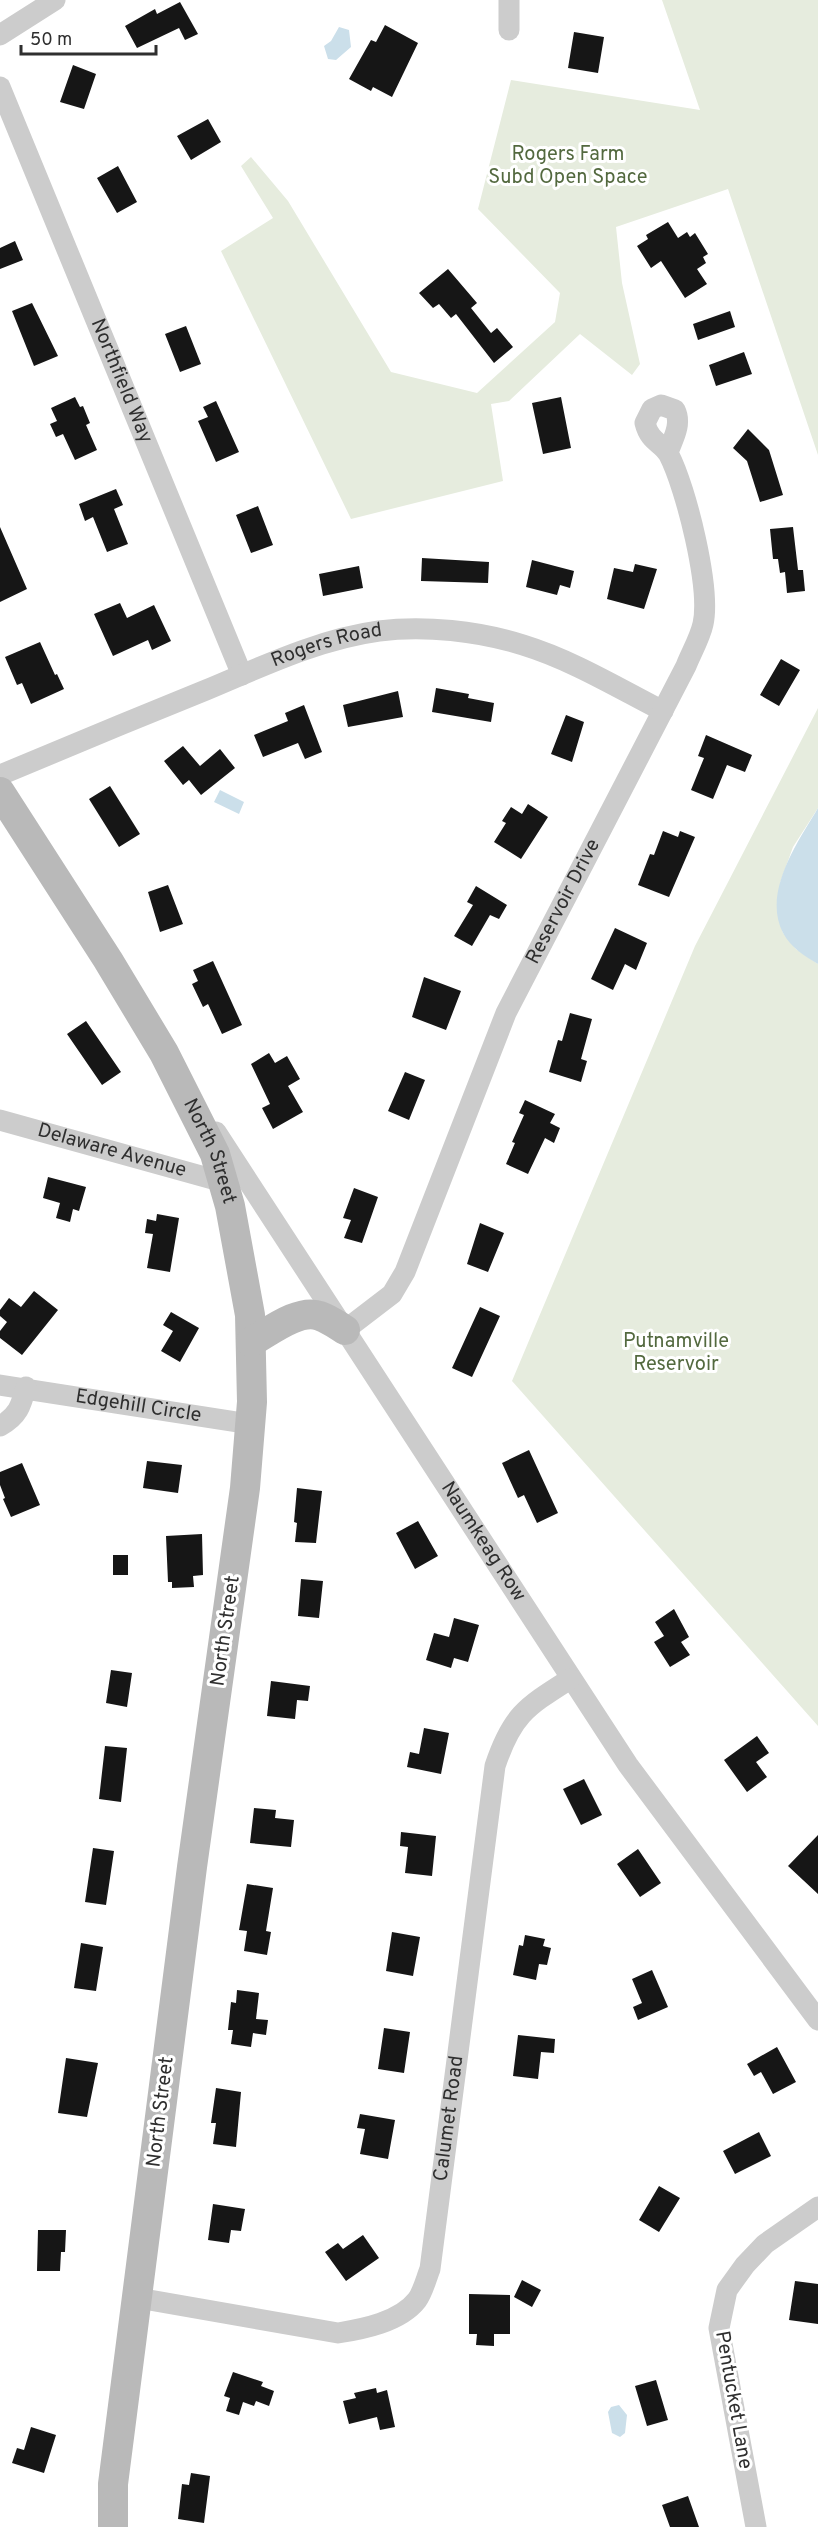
<svg xmlns="http://www.w3.org/2000/svg" width="818" height="2527" viewBox="0 0 818 2527" font-family="Overpass,sans-serif">
	<style>
		.green { fill: #e6ecde }
		.water { fill: #cbdfea }
		.building { fill: #161616 }
		.lines { fill: none; stroke-linecap: round; stroke-linejoin: round }
		.street { stroke: #ccc; stroke-width: 21 }
		.secondary { stroke: #b9b9b9; stroke-width: 30 }
		.labels { text-anchor: middle; dominant-baseline: central; stroke-width: 6; stroke-linejoin: round; paint-order: stroke }
		.park-label { font-size: 20px; fill: #53693f; stroke: #fff }
		.street-label { font-size: 20px; fill: #2f2f2f; stroke: #fff }
	</style>
	<rect width="100%" height="100%" fill="#fff"/>
	<path class="green" d="M 662,0 L 818,0 L 818,455 L 728,189 L 616,227 L 622,283 L 640,364 L 632,375 L 580,334 L 509,401 L 491,404 L 503,481 L 351,519 L 221,251 L 273,218 L 241,166 L 251,157 L 288,201 L 391,372 L 477,393 L 555,322 L 560,293 L 478,209 L 511,80 L 700,110 Z
		M 818,708 L 818,808 L 793,847 L 780,883 L 778,915 L 783,933 L 796,949 L 818,964 L 818,1726 L 512,1381 L 695,946 Z"/>
	<path class="water" d="M 339,27 L 349,30 L 351,47 L 336,60 L 328,59 L 324,46 L 331,41 Z
		M 220,790 L 244,802 L 239,814 L 214,802 Z
		M 818,808 L 818,964 C 805,956 791,948 783,933 C 762,892 798,842 818,808 Z
		M 619,2405 L 627,2415 L 625,2433 L 620,2437 L 612,2433 L 608,2412 L 611,2407 Z"/>
	<path class="building" d="M 180,2 L 198,34 L 185,40 L 179,28 L 137,48 L 125,26 L 155,9 L 157,14 Z
		M 385,25 L 418,43 L 392,97 L 373,87 L 371,91 L 349,79 L 371,40 L 376,42 Z
		M 574,32 L 604,37 L 598,73 L 568,68 Z
		M 73,65 L 96,74 L 84,109 L 60,102 Z
		M 208,119 L 221,142 L 191,160 L 177,136 Z
		M 118,166 L 137,202 L 117,213 L 97,178 Z
		M 668,222 L 678,238 L 687,232 L 690,237 L 695,233 L 708,254 L 703,257 L 706,263 L 697,269 L 707,284 L 685,298 L 661,261 L 651,268 L 637,246 L 648,239 L 646,235 Z
		M 15,241 L 23,260 L 0,269 L 0,248 Z
		M 448,269 L 477,303 L 471,308 L 491,333 L 497,328 L 513,347 L 494,363 L 456,314 L 451,318 L 439,304 L 433,308 L 419,293 Z
		M 32,303 L 58,356 L 34,366 L 12,311 Z
		M 730,311 L 735,327 L 698,340 L 693,324 Z
		M 186,326 L 201,364 L 180,372 L 165,334 Z
		M 744,352 L 752,374 L 716,386 L 709,365 Z
		M 75,397 L 80,407 L 83,406 L 90,423 L 86,425 L 97,450 L 75,460 L 63,434 L 56,437 L 50,424 L 57,421 L 51,408 Z
		M 561,397 L 571,448 L 543,454 L 532,403 Z
		M 216,401 L 239,452 L 216,462 L 198,421 L 208,417 L 203,407 Z
		M 748,429 L 769,450 L 783,495 L 760,502 L 747,461 L 733,448 Z
		M 116,489 L 123,505 L 114,509 L 128,544 L 107,552 L 93,517 L 85,521 L 79,504 Z
		M 258,506 L 273,545 L 251,553 L 236,515 Z
		M 0,527 L 27,589 L 0,602 Z
		M 793,527 L 798,570 L 803,570 L 805,591 L 787,593 L 785,572 L 780,573 L 778,559 L 773,559 L 770,529 Z
		M 422,558 L 489,562 L 488,583 L 421,581 Z
		M 532,560 L 574,571 L 570,588 L 560,585 L 557,595 L 526,587 Z
		M 635,564 L 657,569 L 644,609 L 607,599 L 614,568 L 633,572 Z
		M 359,566 L 363,588 L 323,596 L 319,574 Z
		M 120,603 L 127,618 L 154,605 L 171,641 L 152,650 L 148,640 L 113,656 L 94,614 Z
		M 40,642 L 55,675 L 57,674 L 64,689 L 31,704 L 22,683 L 17,685 L 5,657 Z
		M 781,659 L 800,670 L 779,706 L 760,695 Z
		M 436,688 L 469,694 L 468,698 L 494,703 L 491,722 L 432,712 Z
		M 398,691 L 403,717 L 348,727 L 343,705 Z
		M 304,705 L 322,752 L 305,759 L 298,743 L 263,757 L 254,735 L 288,721 L 285,713 Z
		M 566,715 L 584,722 L 572,762 L 551,754 Z
		M 706,735 L 752,755 L 745,772 L 727,765 L 713,799 L 691,790 L 704,758 L 698,756 Z
		M 183,746 L 200,766 L 220,749 L 235,768 L 201,795 L 189,780 L 183,785 L 164,761 Z
		M 110,786 L 140,834 L 119,847 L 89,799 Z
		M 528,804 L 548,817 L 521,859 L 494,842 L 506,823 L 502,821 L 511,807 L 522,814 Z
		M 663,831 L 678,837 L 680,831 L 695,837 L 669,897 L 638,885 L 650,854 L 654,855 Z
		M 168,885 L 183,924 L 160,932 L 148,892 Z
		M 476,886 L 507,905 L 499,919 L 490,915 L 472,946 L 454,936 L 473,905 L 467,902 Z
		M 615,928 L 647,943 L 636,970 L 625,964 L 613,990 L 591,979 Z
		M 213,961 L 242,1025 L 222,1034 L 208,1004 L 203,1007 L 192,984 L 198,981 L 193,970 Z
		M 424,977 L 461,991 L 446,1030 L 412,1017 Z
		M 570,1013 L 592,1019 L 581,1059 L 587,1061 L 581,1082 L 549,1072 L 558,1040 L 562,1041 Z
		M 86,1021 L 121,1072 L 102,1085 L 67,1034 Z
		M 269,1053 L 275,1063 L 287,1056 L 300,1079 L 288,1086 L 303,1112 L 273,1129 L 262,1108 L 270,1104 L 251,1064 Z
		M 405,1072 L 425,1080 L 409,1120 L 388,1111 Z
		M 525,1100 L 555,1114 L 550,1123 L 560,1128 L 554,1143 L 545,1138 L 528,1174 L 506,1164 L 515,1143 L 512,1142 L 524,1115 L 519,1113 Z
		M 48,1177 L 86,1187 L 79,1211 L 73,1209 L 70,1222 L 56,1218 L 60,1203 L 43,1198 Z
		M 354,1188 L 378,1197 L 362,1243 L 344,1238 L 351,1220 L 343,1218 Z
		M 157,1214 L 179,1218 L 170,1272 L 147,1268 L 153,1234 L 145,1233 L 147,1219 L 156,1221 Z
		M 480,1223 L 504,1233 L 488,1272 L 467,1264 Z
		M 34,1291 L 58,1310 L 22,1355 L 0,1338 L 0,1331 L 7,1322 L 0,1316 L 0,1310 L 9,1298 L 21,1307 Z
		M 480,1307 L 500,1316 L 472,1377 L 452,1368 Z
		M 171,1312 L 199,1328 L 180,1362 L 161,1351 L 173,1331 L 163,1325 Z
		M 529,1450 L 558,1513 L 537,1523 L 524,1495 L 518,1498 L 502,1463 Z
		M 147,1461 L 182,1465 L 178,1493 L 143,1488 Z
		M 22,1463 L 40,1505 L 11,1517 L 3,1499 L 5,1498 L 0,1485 L 0,1472 Z
		M 297,1488 L 322,1491 L 316,1543 L 295,1542 L 297,1523 L 294,1522 Z
		M 418,1521 L 438,1556 L 415,1569 L 396,1533 Z
		M 202,1534 L 203,1575 L 193,1576 L 194,1587 L 172,1588 L 172,1582 L 168,1582 L 166,1536 Z
		M 113,1555 L 128,1555 L 128,1575 L 113,1575 Z
		M 301,1579 L 323,1581 L 319,1618 L 298,1616 Z
		M 674,1609 L 689,1637 L 681,1642 L 690,1655 L 670,1667 L 654,1642 L 664,1636 L 655,1622 Z
		M 454,1618 L 479,1625 L 468,1662 L 454,1658 L 451,1668 L 426,1660 L 434,1633 L 449,1637 Z
		M 111,1670 L 132,1673 L 127,1707 L 106,1703 Z
		M 271,1681 L 310,1686 L 308,1701 L 297,1700 L 295,1719 L 267,1716 Z
		M 424,1728 L 449,1733 L 441,1774 L 407,1767 L 410,1752 L 419,1754 Z
		M 757,1736 L 769,1753 L 756,1762 L 767,1777 L 747,1792 L 724,1760 Z
		M 105,1746 L 127,1748 L 121,1802 L 99,1799 Z
		M 584,1779 L 602,1815 L 581,1825 L 563,1789 Z
		M 254,1808 L 276,1810 L 275,1818 L 294,1820 L 291,1847 L 250,1843 Z
		M 401,1832 L 436,1836 L 432,1876 L 405,1873 L 408,1847 L 400,1846 Z
		M 818,1835 L 818,1894 L 788,1866 Z
		M 93,1848 L 114,1851 L 106,1905 L 85,1902 Z
		M 638,1849 L 661,1883 L 640,1897 L 617,1864 Z
		M 247,1884 L 273,1888 L 266,1931 L 271,1932 L 267,1955 L 244,1951 L 247,1931 L 239,1930 Z
		M 392,1932 L 420,1937 L 413,1976 L 386,1971 Z
		M 525,1935 L 545,1939 L 543,1946 L 551,1948 L 547,1965 L 539,1964 L 536,1980 L 513,1975 L 519,1945 L 523,1946 Z
		M 81,1943 L 103,1947 L 96,1991 L 74,1988 Z
		M 652,1970 L 668,2007 L 638,2020 L 633,2007 L 642,2003 L 632,1979 Z
		M 237,1990 L 259,1993 L 256,2019 L 268,2020 L 266,2035 L 253,2033 L 251,2047 L 231,2044 L 233,2030 L 228,2030 L 231,2002 L 236,2003 Z
		M 384,2028 L 410,2032 L 404,2073 L 378,2069 Z
		M 518,2035 L 555,2039 L 554,2053 L 541,2052 L 538,2079 L 513,2076 Z
		M 777,2047 L 796,2082 L 773,2094 L 761,2072 L 754,2076 L 747,2064 Z
		M 66,2058 L 98,2063 L 87,2117 L 58,2113 Z
		M 216,2088 L 241,2092 L 236,2147 L 213,2144 L 216,2123 L 211,2123 Z
		M 360,2114 L 395,2120 L 388,2159 L 360,2154 L 365,2129 L 357,2128 Z
		M 759,2132 L 771,2156 L 735,2174 L 723,2151 Z
		M 659,2186 L 680,2198 L 659,2232 L 639,2220 Z
		M 213,2204 L 245,2209 L 241,2231 L 231,2230 L 229,2243 L 208,2240 Z
		M 38,2230 L 66,2230 L 65,2252 L 61,2252 L 60,2271 L 37,2271 Z
		M 363,2235 L 379,2258 L 346,2281 L 325,2252 L 338,2243 L 343,2249 Z
		M 522,2280 L 541,2290 L 532,2307 L 514,2297 Z
		M 795,2281 L 818,2284 L 818,2324 L 789,2320 Z
		M 469,2294 L 510,2295 L 510,2334 L 494,2334 L 494,2346 L 476,2345 L 477,2334 L 469,2334 Z
		M 233,2372 L 263,2382 L 261,2386 L 274,2391 L 269,2406 L 256,2401 L 254,2406 L 243,2402 L 239,2415 L 226,2411 L 230,2398 L 224,2396 Z
		M 656,2380 L 668,2420 L 647,2426 L 635,2386 Z
		M 376,2388 L 377,2393 L 387,2390 L 395,2427 L 380,2430 L 377,2417 L 349,2424 L 343,2401 L 356,2398 L 354,2393 Z
		M 31,2427 L 56,2435 L 44,2473 L 12,2463 L 17,2448 L 24,2450 Z
		M 191,2473 L 210,2476 L 204,2523 L 178,2519 L 182,2484 L 189,2485 Z
		M 688,2496 L 699,2527 L 670,2527 L 662,2505 Z"/>
	<g class="lines">
		<g class="street">
			<path d="M 509,30 L 509,0"/>
			<path d="M 0,35 L 55,0"/>
			<path id="s1" d="M 0,87 L 242,675"/>
			<path id="s2" d="M 0,775 C 69,746 137,718 206,690 C 261,667 319,639 379,631 C 424,625 479,631 523,645 C 572,660 618,688 663,711"/>
			<path id="s3" d="M 0,1120 L 223,1182"/>
			<path id="s4" d="M 216,1132 L 628,1765 L 818,2020"/>
			<path id="s5" d="M 345,1330 L 392,1294 L 405,1272 L 506,1013 L 686,666 C 691,653 700,638 703,624 C 711,588 686,488 669,455 C 662,442 650,443 645,423 L 652,409 L 661,405 L 675,410 C 682,424 673,439 668,452"/>
			<path id="s6" d="M 0,1385 L 250,1424"/>
			<path d="M 0,1426 C 18,1416 21,1406 26,1387"/>
			<path id="s7" d="M 138,2298 L 338,2333 C 363,2329 400,2322 417,2300 C 423,2292 426,2279 430,2269 L 495,1766 C 512,1715 526,1707 570,1679"/>
			<path d="M 756,2527 L 719,2328 L 727,2290 L 745,2265 L 765,2244 L 818,2207"/>
		</g>
		<g class="secondary">
			<path id="s8" d="M 0,792 L 108,960 L 164,1053 L 215,1154 L 230,1206 L 250,1315 L 252,1402 L 245,1488 L 192,1867 L 113,2484 L 113,2527"/>
			<path d="M 251,1342 C 269,1332 299,1308 320,1316 C 329,1319 337,1325 345,1330"/>
		</g>
	</g>
	<g class="labels">
		<g class="park-label">
			<text x="568" y="155">Rogers Farm<tspan x="568" dy="23">Subd Open Space</tspan></text>
			<text x="676" y="1342">Putnamville<tspan x="676" dy="23">Reservoir</tspan></text>
		</g>
		<g class="street-label">
			<text stroke="none"><textPath href="#s1" startOffset="318">Northfield Way</textPath></text>
			<text stroke="none"><textPath href="#s2" startOffset="352">Rogers Road</textPath></text>
			<text stroke="none"><textPath href="#s5" startOffset="488">Reservoir Drive</textPath></text>
			<text stroke="none"><textPath href="#s3" startOffset="116">Delaware Avenue</textPath></text>
			<text stroke="none"><textPath href="#s8" startOffset="417">North Street</textPath></text>
			<text stroke="none"><textPath href="#s6" startOffset="140">Edgehill Circle</textPath></text>
			<text stroke="none"><textPath href="#s4" startOffset="489">Naumkeag Row</textPath></text>
			<text transform="translate(226 1631) rotate(-82)">North Street</text>
			<text transform="translate(161 2112) rotate(-83)">North Street</text>
			<text stroke="none"><textPath href="#s7" startOffset="476">Calumet Road</textPath></text>
			<text transform="translate(733 2400) rotate(80)">Pentucket Lane</text>
		</g>
	</g>
	<path d="M21 45v9h135v-9" fill="none" stroke="#2f2f2f" stroke-width="3"/>
	<text x="30" y="45" font-size="18" fill="#2f2f2f" stroke="#ffffff" stroke-width="4.5" paint-order="stroke">50 m</text>
</svg>
